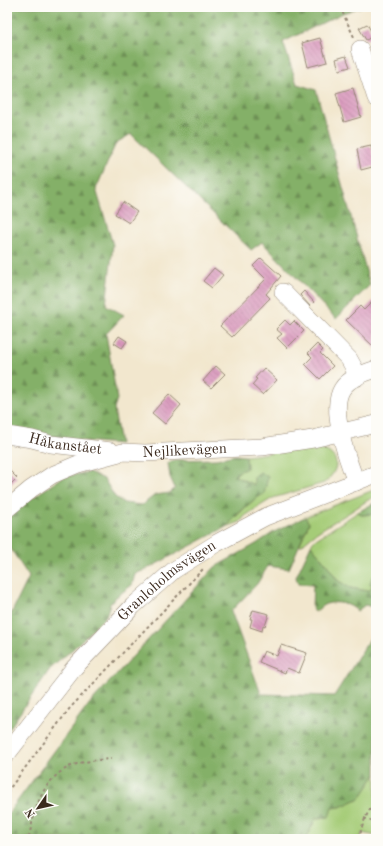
<svg xmlns="http://www.w3.org/2000/svg" width="383" height="846" viewBox="0 0 383 846" font-family="'Old Standard TT',serif">
	<style>
		.green { fill: #a5cc77; stroke: #707b4a }
		.forest { fill: url(#forest-firs); stroke: #606d43 }
		.building { fill: url(#building-back-hatch) }
		.lines { fill: none; stroke-linecap: round; stroke-linejoin: round }
		.minor-casing { stroke: #968876; stroke-width: 18 }
		.path { stroke: #968876; stroke-width: 2; stroke-dasharray: 3 3; stroke-linecap: butt }
		.minor { stroke: #fff; stroke-width: 17 }
		.labels { text-anchor: middle; dominant-baseline: central; stroke-width: 3; stroke-linejoin: round; paint-order: stroke }
		.street-label { font-size: 15px; fill: #3b2a1e; stroke: #fdfcf7 }
	</style>
	<defs>
		<pattern id="forest-firs" width="22" height="20" patternUnits="userSpaceOnUse"><rect width="22" height="20" fill="#84b068"/><path d="M5 1l3.5 6h-7zM16 11l3.5 6h-7z" fill="#6d8f55"/></pattern>
		<pattern id="building-back-hatch" width="6" height="6" patternUnits="userSpaceOnUse"><rect width="6" height="6" fill="#d895bb"/><path d="M-1 5l2 2M0 0l6 6M5-1l2 2" fill="none" stroke="#b07a97"/></pattern>
	</defs>
	<rect width="100%" height="100%" fill="#fdfcf7"/>
	<filter id="ink" filterUnits="userSpaceOnUse"><feTurbulence type="fractalNoise" baseFrequency=".025" numOctaves="2"/><feDisplacementMap in="SourceGraphic" scale="8" xChannelSelector="R" yChannelSelector="G"/><feConvolveMatrix kernelMatrix="1 2 1 2 8 2 1 2 1" color-interpolation-filters="sRGB"/></filter>
	<filter id="wash" filterUnits="userSpaceOnUse"><feTurbulence type="fractalNoise" baseFrequency=".012" numOctaves="4" result="noise"/><feDisplacementMap in="SourceGraphic" scale="16" xChannelSelector="R" yChannelSelector="G"/><feGaussianBlur stdDeviation="0.9" result="paint"/><feColorMatrix in="noise" values="0 0 0 0 0 0 0 0 0 0 0 0 0 0 0 0 0 1.4 0 .05"/><feComposite in="paint" operator="in"/></filter>
	<g filter="url(#wash)">
		<rect width="100%" height="100%" fill="#f2e7ce"/>
		<path class="green" d="M 313,447 C 318,448 324,450 328,452 C 343,461 334,475 324,483 L 273,498 L 260,506 L 245,516 L 240,522 L 226,527 C 238,515 249,502 264,493 L 254,485 L 234,476 L 238,472 L 247,468 L 246,456 Z
			M 376,489 L 376,496 C 365,501 357,508 347,514 C 331,524 314,532 301,546 L 300,543 L 309,523 L 305,517 Z
			M 358,512 L 361,515 L 376,514 L 376,576 L 372,577 L 373,587 L 368,591 L 350,588 L 337,580 L 328,566 L 311,545 L 313,541 Z
			M 376,774 L 376,836 L 362,833 L 361,839 L 306,839 L 316,818 L 329,817 L 331,808 L 340,807 L 360,798 Z"/>
		<path class="forest" d="M 7,7 L 361,7 L 343,13 L 283,42 L 297,84 L 316,90 L 370,285 L 336,319 L 262,242 L 251,250 L 131,134 L 116,143 L 96,189 L 113,245 L 106,305 L 124,315 L 106,334 L 117,399 L 114,409 L 120,444 L 72,440 L 7,428 Z
			M 235,455 L 246,456 L 247,468 L 238,472 L 235,476 L 254,485 L 254,477 L 260,472 L 268,477 L 264,494 L 256,498 L 240,512 L 226,527 L 147,569 L 135,574 L 132,585 L 116,597 L 110,604 L 106,616 L 74,648 L 50,669 L 7,732 L 7,617 L 10,616 L 29,577 L 7,543 L 7,515 L 63,477 L 89,472 L 104,479 L 115,497 L 124,503 L 142,505 L 155,495 L 170,493 L 175,488 L 170,477 L 168,463 L 174,460 L 216,459 Z
			M 376,502 L 376,514 L 361,515 L 358,512 Z
			M 305,517 L 309,523 L 289,569 L 268,566 L 257,584 L 231,611 L 261,694 L 334,696 L 376,629 L 376,774 L 360,798 L 340,807 L 332,808 L 329,817 L 316,818 L 306,839 L 7,839 L 7,815 L 90,703 L 215,567 L 256,544 L 274,532 Z
			M 311,545 L 328,566 L 337,580 L 350,588 L 368,591 L 373,587 L 370,583 L 372,577 L 376,576 L 376,612 L 372,607 L 365,605 L 357,611 C 350,603 336,601 326,604 C 322,605 318,610 315,612 L 312,608 L 313,585 L 298,584 L 296,577 Z"/>
		<g id="blocks">
			<path class="building" d="M 367,24 L 374,36 L 366,40 L 359,28 Z
				M 320,38 L 327,62 L 308,67 L 302,43 Z
				M 346,56 L 350,67 L 339,70 L 336,59 Z
				M 353,88 L 361,117 L 344,122 L 336,93 Z
				M 371,146 L 376,166 L 361,170 L 357,149 Z
				M 123,202 L 137,212 L 129,223 L 115,214 Z
				M 261,258 L 281,276 L 266,294 L 270,298 L 232,337 L 220,326 L 266,279 L 253,266 Z
				M 214,268 L 223,275 L 212,288 L 203,281 Z
				M 304,291 L 314,302 L 310,306 L 300,295 Z
				M 376,298 L 376,349 L 346,320 L 360,306 L 364,310 Z
				M 285,320 L 290,325 L 294,321 L 304,331 L 287,348 L 277,338 L 282,334 L 276,329 Z
				M 119,336 L 127,341 L 122,348 L 114,343 Z
				M 317,344 L 323,350 L 320,353 L 333,366 L 320,379 L 305,364 L 312,357 L 308,353 Z
				M 216,366 L 225,374 L 211,388 L 203,381 Z
				M 264,368 L 277,380 L 263,395 L 252,385 L 257,379 L 255,378 Z
				M 169,394 L 181,405 L 165,424 L 152,413 Z
				M 7,468 L 17,478 L 7,488 Z
				M 253,610 L 269,614 L 265,626 L 263,625 L 262,631 L 250,627 L 252,619 L 250,619 Z
				M 281,645 L 307,653 L 299,673 L 287,668 L 285,673 L 259,662 L 264,651 L 277,656 Z"/>
		</g>
	</g>
	<g filter="url(#ink)">
		<use href="#blocks" fill-opacity="0" stroke="#968876" stroke-width="1"/>
		<g class="lines">
			<defs>
				<g id="minor">
					<path d="M 360,49 L 376,98"/>
					<path d="M 283,292 L 349,359 L 354,368 L 356,378"/>
					<path id="s1" d="M 7,435 L 32,439 L 51,444 L 111,451"/>
					<path d="M 356,482 C 348,461 329,410 342,389 C 349,378 364,373 376,369"/>
					<path id="s2" d="M 7,509 L 31,489 L 52,475 L 78,464 L 123,452 L 145,453 L 262,447 L 313,439 L 376,424"/>
					<path id="s3" d="M 7,754 L 74,668 L 133,606 L 174,570 L 217,543 L 265,517 L 376,474"/>
				</g>
			</defs>
			<use href="#minor" class="minor-casing"/>
			<path class="path" d="M 340,7 L 354,37
				M 7,792 L 70,708 L 204,568
				M 364,818 L 376,823
				M 29,837 C 35,809 41,781 69,767 C 81,761 98,760 111,759
				M 20,839 L 29,837 L 37,839
				M 359,839 C 363,821 366,815 376,800"/>
			<use href="#minor" class="minor"/>
		</g>
	</g>
	<g class="labels">
		<g class="street-label">
			<text stroke="none"><textPath href="#s1" startOffset="59">Håkanstået</textPath></text>
			<text stroke="none"><textPath href="#s2" startOffset="193">Nejlikevägen</textPath></text>
			<text stroke="none"><textPath href="#s3" startOffset="237">Granloholmsvägen</textPath></text>
		</g>
	</g>
	<rect width="383" height="846" fill="none" stroke="#fdfcf7" stroke-width="24"/>
	<g transform="translate(38 808) rotate(236)" stroke="#fdfcf7" stroke-width="3" paint-order="stroke">
	<path d="M0-3L7 15L0 10L-7 15Z" fill="#3b2a1e"/>
	<text y="-6" font-size="11" font-weight="bold" text-anchor="middle" fill="#3b2a1e">N</text>
	</g>
</svg>
